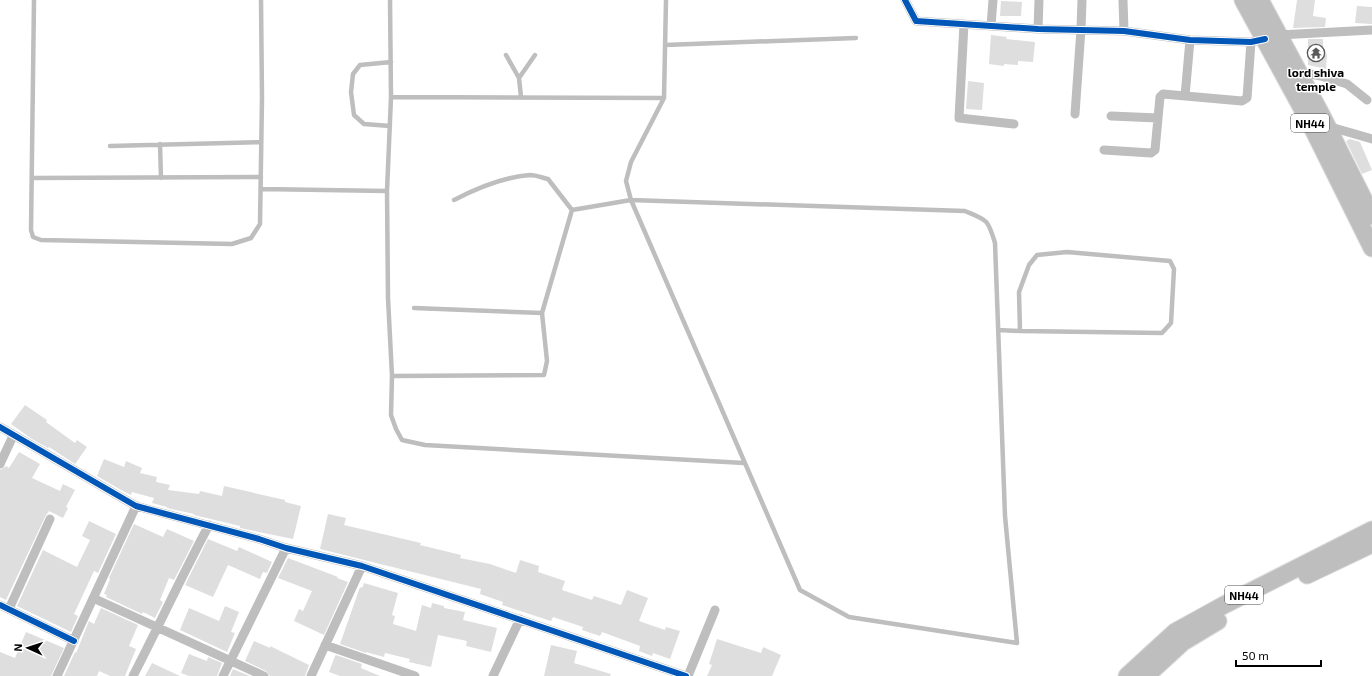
<svg xmlns="http://www.w3.org/2000/svg" width="1372" height="676" viewBox="0 0 1372 676" font-family="'Exo 2',sans-serif">
	<style>
		.building { fill: #dedede }
		.lines { fill: none; stroke-linecap: round; stroke-linejoin: round }
		.highway-casing { stroke: #dbdbdb; stroke-width: 19 }
		.lane { stroke: #bebebe; stroke-width: 4.5 }
		.street { stroke: #bebebe; stroke-width: 9 }
		.highway { stroke: #bebebe; stroke-width: 17 }
		.cycleway-casing { stroke: #fff; stroke-width: 8 }
		.cycleway { stroke: #0057b8; stroke-width: 6 }
		.labels { text-anchor: middle; dominant-baseline: central; stroke-width: 3; stroke-linejoin: round; paint-order: stroke }
		.shield { fill: #fff; stroke: #4c4c4c; stroke-width: 1 }
		.shield-label { font-size: 11px; font-weight: bold; fill: #000 }
		.poi-label { font-size: 12px; font-weight: bold; fill: #000; stroke: #fff }
	</style>
	<rect width="100%" height="100%" fill="#fff"/>
	<path class="building" d="M 1297,0 L 1315,0 L 1313,16 L 1326,18 L 1325,27 L 1293,28 Z
		M 1001,1 L 1022,2 L 1021,16 L 1000,16 Z
		M 1357,6 L 1372,7 L 1372,24 L 1355,23 Z
		M 991,35 L 1007,37 L 1006,39 L 1035,42 L 1033,62 L 1018,61 L 1018,65 L 1004,64 L 1004,66 L 989,64 Z
		M 1308,39 L 1323,39 L 1323,53 L 1327,54 L 1326,69 L 1308,65 Z
		M 968,81 L 984,83 L 982,110 L 966,109 Z
		M 1350,139 L 1360,142 L 1372,170 L 1362,174 L 1346,141 Z
		M 25,405 L 47,420 L 46,422 L 75,443 L 77,440 L 87,447 L 75,464 L 49,447 L 48,448 L 32,439 L 11,424 Z
		M 19,452 L 40,464 L 32,478 L 60,491 L 63,484 L 75,490 L 66,507 L 68,508 L 63,518 L 49,511 L 45,517 L 6,600 L 0,597 L 0,470 L 6,466 L 9,468 Z
		M 104,459 L 124,467 L 126,461 L 142,468 L 140,473 L 157,477 L 156,482 L 170,485 L 168,490 L 199,494 L 200,491 L 222,496 L 224,486 L 285,500 L 285,502 L 301,506 L 293,539 L 240,528 L 240,526 L 194,515 L 194,514 L 167,508 L 167,507 L 152,503 L 154,498 L 132,492 L 131,495 L 121,490 L 97,476 Z
		M 328,514 L 346,518 L 344,525 L 421,543 L 420,545 L 461,555 L 460,558 L 490,564 L 516,573 L 520,560 L 539,566 L 538,572 L 565,581 L 562,590 L 592,600 L 594,596 L 621,605 L 627,590 L 648,598 L 639,621 L 665,630 L 666,627 L 680,631 L 670,659 L 653,653 L 652,656 L 639,651 L 640,646 L 602,632 L 600,636 L 582,630 L 583,627 L 553,617 L 551,621 L 502,605 L 503,602 L 480,594 L 481,589 L 320,549 Z
		M 89,521 L 116,534 L 98,573 L 94,571 L 74,614 L 78,616 L 71,632 L 17,606 L 43,550 L 77,567 L 90,540 L 82,536 Z
		M 134,524 L 163,537 L 167,529 L 194,541 L 174,580 L 169,578 L 160,600 L 163,602 L 155,618 L 143,612 L 142,614 L 106,597 L 107,595 L 104,594 L 110,579 L 109,578 Z
		M 208,539 L 237,551 L 239,547 L 272,562 L 267,573 L 263,572 L 260,579 L 228,565 L 213,597 L 185,585 Z
		M 288,558 L 338,577 L 337,578 L 348,582 L 324,635 L 294,621 L 299,609 L 303,611 L 312,591 L 278,578 Z
		M 364,583 L 398,593 L 392,615 L 395,616 L 393,624 L 416,631 L 422,605 L 431,608 L 432,603 L 444,606 L 444,608 L 465,612 L 463,620 L 497,628 L 491,652 L 466,646 L 467,641 L 438,635 L 431,667 L 409,662 L 410,659 L 385,653 L 384,657 L 366,652 L 366,653 L 340,644 L 360,587 L 362,588 Z
		M 225,606 L 239,612 L 231,632 L 235,633 L 227,652 L 180,630 L 189,608 L 219,621 Z
		M 101,608 L 138,625 L 129,646 L 136,649 L 125,676 L 110,676 L 99,671 L 97,676 L 64,676 L 75,652 L 76,653 L 89,621 L 94,624 Z
		M 26,632 L 64,648 L 51,676 L 0,676 L 0,652 L 15,658 Z
		M 717,639 L 761,653 L 763,647 L 781,655 L 772,676 L 707,676 L 712,665 L 709,664 Z
		M 254,641 L 270,648 L 270,646 L 309,665 L 305,676 L 270,676 L 266,671 L 245,661 Z
		M 551,645 L 577,651 L 574,663 L 611,674 L 610,676 L 544,676 Z
		M 189,654 L 207,661 L 208,657 L 222,663 L 217,676 L 189,676 L 181,673 Z
		M 336,655 L 362,664 L 361,668 L 380,676 L 340,676 L 329,672 L 335,656 Z
		M 152,663 L 180,676 L 145,676 Z
		M 233,669 L 240,672 L 250,676 L 230,676 Z"/>
	<g class="lines">
		<defs>
			<path id="highway" d="M 1243,0 L 1310,123 L 1372,248
				M 1260,0 L 1322,116 L 1372,216
				M 1307,575 L 1372,544
				M 1127,676 L 1175,632 L 1224,605 L 1372,530
				M 1146,676 L 1183,642 L 1218,621"/>
		</defs>
		<use href="#highway" class="highway-casing"/>
		<path class="lane" d="M 34,0 L 31,230 L 33,237 L 41,240 L 232,244 L 251,238 L 260,224 L 262,98 L 261,0
			M 390,0 L 391,97 L 387,191 L 388,298 L 392,376 L 391,415 L 396,429 L 402,440 L 425,445 L 744,463
			M 665,45 L 856,38
			M 506,55 L 519,78 L 521,97
			M 519,78 L 535,55
			M 391,97 L 664,98
			M 390,126 L 364,124 L 354,115 L 351,92 L 353,74 L 360,65 L 391,62
			M 160,144 L 161,178
			M 110,146 L 261,142
			M 32,178 L 261,177
			M 261,189 L 387,191
			M 454,200 C 477,188 503,177 530,175 C 536,175 543,178 548,179 L 572,210 L 631,200 L 965,211 C 987,220 988,219 995,243 L 1005,516 L 1017,643 L 849,617 L 800,590 L 631,200 L 626,181 L 631,162 L 664,98 L 666,0
			M 414,308 L 542,313 L 572,210
			M 998,330 L 1020,331 L 1162,333 L 1171,323 L 1174,269 L 1170,261 L 1067,252 L 1037,255 L 1029,265 L 1019,292 L 1020,331
			M 392,376 L 544,375 L 547,361 L 542,313"/>
		<path class="street" d="M 905,0 L 916,21 L 1038,29 L 1124,31 L 1190,40 L 1251,42 L 1265,39
			M 1123,0 L 1124,31
			M 964,24 L 959,118 L 1014,124
			M 991,26 L 993,0
			M 1038,29 L 1039,0
			M 1279,35 L 1372,30
			M 1299,72 L 1321,76 L 1347,84 L 1367,100
			M 1185,96 L 1190,40
			M 1075,114 L 1081,29 L 1082,0
			M 1111,116 L 1158,118
			M 1327,126 L 1372,139
			M 1104,150 L 1151,153 L 1155,150 L 1160,97 L 1163,94 L 1242,101 L 1247,98 L 1251,42
			M 0,427 L 136,506 L 259,539 L 286,548 L 362,566 L 686,676
			M 0,464 L 13,436
			M 93,598 L 264,676
			M 0,605 L 74,641
			M 9,609 L 50,519
			M 325,645 L 415,676
			M 57,676 L 136,506
			M 133,676 C 159,626 182,575 209,525
			M 223,676 L 286,548
			M 311,676 L 362,566
			M 493,676 L 520,619
			M 688,676 L 715,610"/>
		<use href="#highway" class="highway"/>
		<defs>
			<path id="cycleway" d="M 905,0 L 916,21 L 1038,29 L 1124,31 L 1190,40 L 1251,42 L 1265,39
				M 0,427 L 136,506 L 259,539 L 286,548 L 362,566 L 686,676
				M 0,605 L 74,641"/>
		</defs>
		<use href="#cycleway" class="cycleway-casing"/>
		<use href="#cycleway" class="cycleway"/>
	</g>
	<defs>
		<symbol id="temple-ring" viewBox="-11 -11 22 22"><circle r="9.5" fill="#fff" stroke="#595959" stroke-width="1.5"/><path d="M0-6L5-2H3V0L6.5 2.5H4V6H1.5V3h-3V6H-4V2.5H-6.5L-3 0V-2H-5Z" fill="#595959"/></symbol>
	</defs>
	<g fill-rule="evenodd">
		<use href="#temple-ring" x="1306" y="43" width="20" height="20"/>
	</g>
	<g class="labels">
		<g class="shield">
			<rect x="1291" y="114" width="38" height="18" rx="3"/>
			<rect x="1225" y="586" width="38" height="18" rx="3"/>
		</g>
		<g class="shield-label">
			<text x="1310" y="123">NH44</text>
			<text x="1244" y="595">NH44</text>
		</g>
		<g class="poi-label">
			<text x="1316" y="72">lord shiva<tspan x="1316" dy="14">temple</tspan></text>
		</g>
	</g>
	<g transform="translate(28 648) rotate(273)" stroke="#ffffff" stroke-width="3" paint-order="stroke">
	<path d="M0-3L7 15L0 10L-7 15Z" fill="#000000"/>
	<text y="-6" font-size="11" font-weight="bold" text-anchor="middle" fill="#000000">N</text>
	</g>
	<path d="M1236 660v6h85v-6" fill="none" stroke="#000000" stroke-width="2"/>
	<text x="1242" y="660" font-size="12" fill="#000000" stroke="#ffffff" stroke-width="3" paint-order="stroke">50 m</text>
</svg>
